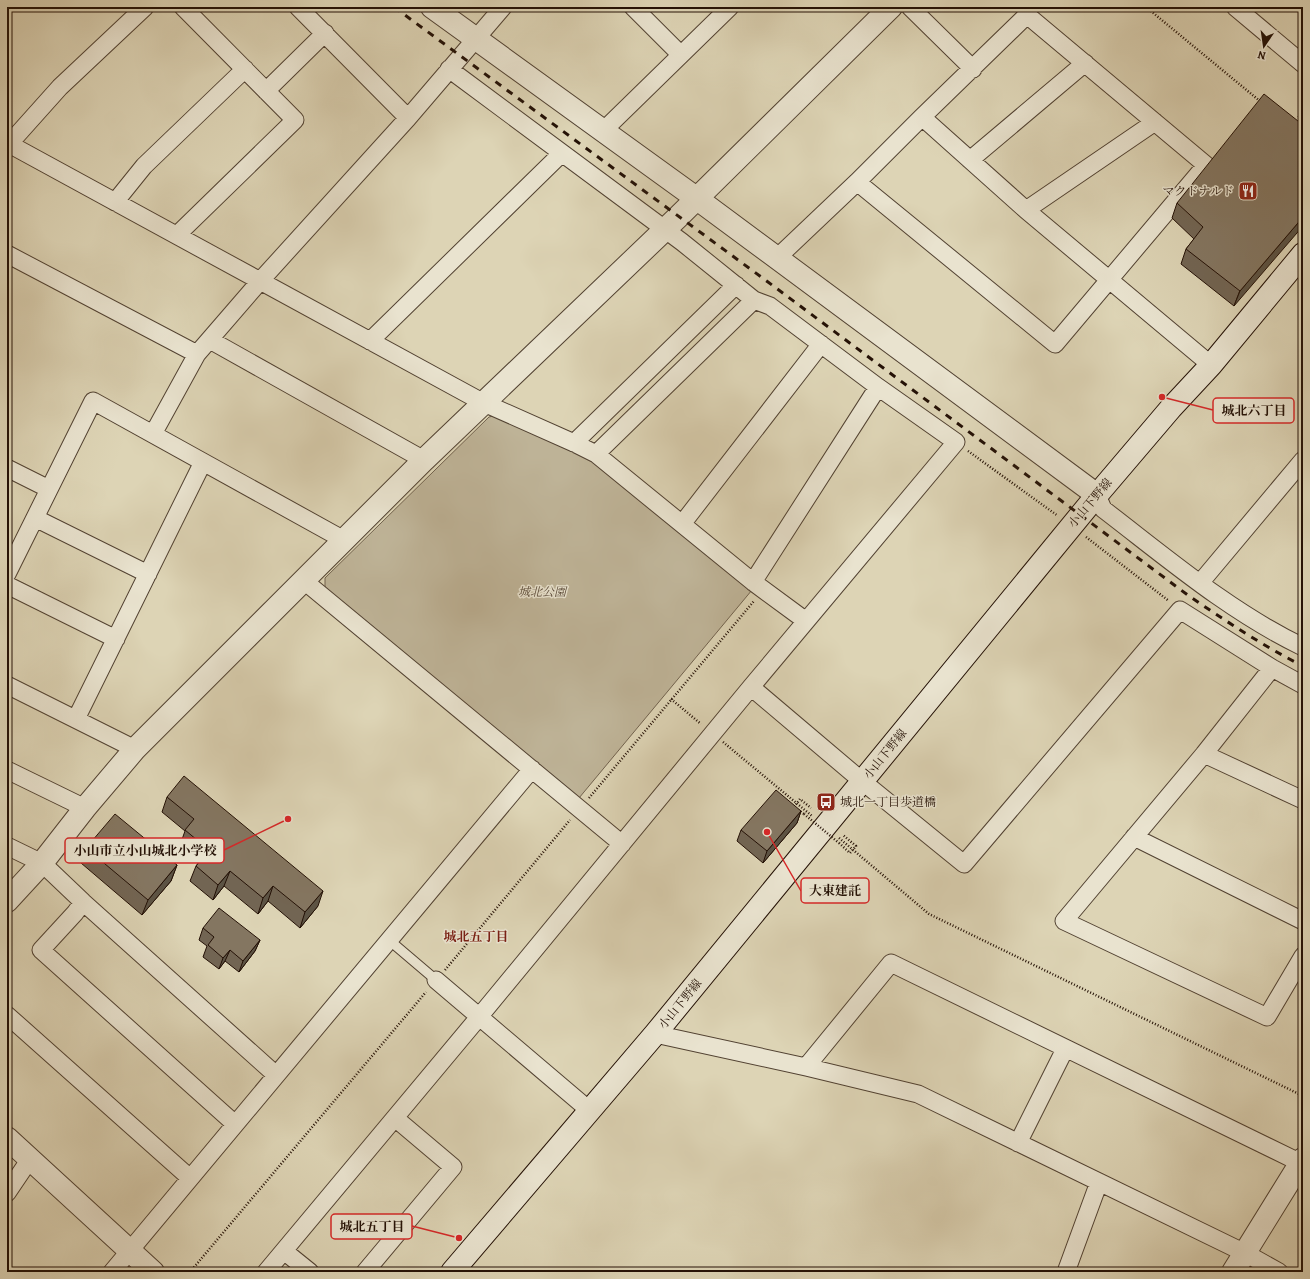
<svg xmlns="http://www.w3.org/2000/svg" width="1310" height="1279" viewBox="0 0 1310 1279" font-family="Alegreya,'Noto Serif JP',serif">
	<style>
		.green { fill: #beb397; stroke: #71624e }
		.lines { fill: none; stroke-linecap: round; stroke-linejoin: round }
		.service-casing { stroke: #524232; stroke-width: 11 }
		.minor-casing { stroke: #524232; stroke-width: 19 }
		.tertiary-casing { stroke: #524232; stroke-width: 24 }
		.secondary-casing { stroke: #241106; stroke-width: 24 }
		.path { stroke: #241106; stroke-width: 2.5; stroke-dasharray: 1 2; stroke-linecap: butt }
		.service { stroke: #e9e3cf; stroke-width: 9 }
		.minor { stroke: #e9e3cf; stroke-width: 17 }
		.tertiary { stroke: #e9e3cf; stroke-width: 22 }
		.secondary { stroke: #e9e3cf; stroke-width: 22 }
		.rail { stroke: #241106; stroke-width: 3; stroke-dasharray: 7 7; stroke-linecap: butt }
		.path-bridge { stroke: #241106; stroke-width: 2.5; stroke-dasharray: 1 2; stroke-linecap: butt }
		.wall { fill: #726553; stroke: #241106 }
		.shaded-wall { fill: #5c5344; stroke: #241106 }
		.building { fill: #847661; stroke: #241106 }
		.labels { text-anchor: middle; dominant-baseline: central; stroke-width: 3; stroke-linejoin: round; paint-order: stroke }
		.poi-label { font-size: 12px; fill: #241106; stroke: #e9e3cf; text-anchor: end }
		.street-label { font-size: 12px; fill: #241106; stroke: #e9e3cf }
		.park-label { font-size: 12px; font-style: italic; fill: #5a4a39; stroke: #e9e3cf }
		.neighbourhood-label { font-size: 13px; font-weight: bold; fill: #7a1f14; stroke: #e9e3cf }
		.leader { fill: none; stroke: #d62828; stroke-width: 1.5 }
		.callout-dot { fill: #d62828; stroke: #e9e3cf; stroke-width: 1.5 }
		.callout { fill: #e9e3cf; stroke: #d62828; stroke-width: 1.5 }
		.callout-label { font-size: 13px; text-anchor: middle; font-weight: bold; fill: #241106 }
	</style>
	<rect width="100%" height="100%" fill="#ddd4b5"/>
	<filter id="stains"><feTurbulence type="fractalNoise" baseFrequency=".005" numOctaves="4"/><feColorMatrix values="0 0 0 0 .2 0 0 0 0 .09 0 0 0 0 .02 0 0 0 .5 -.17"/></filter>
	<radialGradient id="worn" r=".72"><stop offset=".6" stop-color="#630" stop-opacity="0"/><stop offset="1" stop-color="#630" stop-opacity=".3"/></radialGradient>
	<path class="green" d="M 497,415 L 580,452 L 616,475 L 752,590 L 579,798 L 576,798 L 325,588 L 325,578 L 489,417 Z"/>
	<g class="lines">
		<defs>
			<path id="service" d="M 389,940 L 436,980"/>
			<path id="minor" d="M 298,7 L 408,118
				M 633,7 L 680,54
				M 910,7 L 973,69
				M 1235,7 L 1303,64
				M 266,91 L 325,33
				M 922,117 L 1026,210 L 1211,365
				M 603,131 L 730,7
				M 9,144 L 484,403 L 574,443 L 596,454 L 753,582 L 806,621
				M 7,147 L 9,144 L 60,87 L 145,7
				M 970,160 L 1085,63
				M 115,202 L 144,166 L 245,69
				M 1026,210 L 1155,122
				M 177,235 L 295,120 L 183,7
				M 7,254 L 197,354
				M 777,258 L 857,182 L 922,117 L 1027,15 L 1206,165 L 1055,344 L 857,182
				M 210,340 L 424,460
				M 370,341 L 562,153
				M 153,434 L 197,354 L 261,280 L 408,118 L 503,7
				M 574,443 L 736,285
				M 596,454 L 754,300
				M 7,468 L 49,489
				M 1097,495 L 1103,509 C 1167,558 1230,612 1303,647
				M 35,518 L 148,574
				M 682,524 L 821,344
				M 7,574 L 93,401 L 344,540
				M 303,580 L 622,844
				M 753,582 L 878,387
				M 1200,583 L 1303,460
				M 7,585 L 116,639
				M 1272,668 L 1204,754 L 1064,921 L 1267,1017 L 1303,956
				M 7,685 L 135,749
				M 751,687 L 862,781 L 964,864 L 1180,610 L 1272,668 L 1303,685
				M 76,719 L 203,462
				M 1204,754 L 1303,800
				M 7,770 L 85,808
				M 1134,837 L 1303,921
				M 7,846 L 42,863 L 83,902 L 276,1075
				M 83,902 L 75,913 L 41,950 L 235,1124
				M 436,980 L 589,1110
				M 7,1015 L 190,1178
				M 655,1034 L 806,1067 L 918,1094 L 1245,1253 L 1279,1272
				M 806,1067 L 891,963 L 1303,1164
				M 1018,1143 L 1065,1049
				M 7,1193 L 30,1159
				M 284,1251 L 310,1272
				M 112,1272 L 532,769
				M 266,1272 L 479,1017 L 751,687 L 956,442 L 878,387 L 770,306 L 754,300 L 682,242 L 449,69
				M 365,1272 L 453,1167 L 395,1118
				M 1066,1272 L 1099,1182"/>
			<path id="tertiary" d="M 432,7 L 696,198 L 1097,495
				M 7,901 L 42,863 L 85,808 L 135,749 L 424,460 L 678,217 L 891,7
				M 7,1138 L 153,1272
				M 1233,1272 L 1303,1159"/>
			<path id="secondary" d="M 452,1272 L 655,1034 L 1097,495 L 1171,408 L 1211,365 L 1303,254"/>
		</defs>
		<use href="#service" class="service-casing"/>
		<use href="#minor" class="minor-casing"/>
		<use href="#tertiary" class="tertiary-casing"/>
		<use href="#secondary" class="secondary-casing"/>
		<path class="path" d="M 1146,7 L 1261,102
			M 968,451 L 1058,516
			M 1086,537 L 1169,601
			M 671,699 L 701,724
			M 723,742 L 812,816
			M 589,798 L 754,601
			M 794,807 L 800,799 L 811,808
			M 798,810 L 804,814
			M 839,838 L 929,914 L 1303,1096
			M 839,843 L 850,853 L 856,846 L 843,835
			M 445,970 L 570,820
			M 190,1272 L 426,992"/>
		<use href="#service" class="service"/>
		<use href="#minor" class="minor"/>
		<use href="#tertiary" class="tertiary"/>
		<use href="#secondary" class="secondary"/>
		<path class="rail" d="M 394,7 L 768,282 L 1189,596 C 1226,621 1263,646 1303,666"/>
		<path class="path-bridge" d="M 804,814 L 839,843"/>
	</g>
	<path class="wall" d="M 1303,105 L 1303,122 L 1298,117 Z
		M 1303,125 L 1234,306 L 1181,264 L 1186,249 L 1194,239 L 1172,218 L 1177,203 Z
		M 167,797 L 318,906 L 300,928 L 268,901 L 258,914 L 224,886 L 213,900 L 190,881 L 196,866 L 200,861 L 180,845 L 185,831 L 162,812 Z
		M 801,811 L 797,823 L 763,863 L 737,841 L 741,830 Z
		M 86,848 L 177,865 L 171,881 L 142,915 L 81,863 Z
		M 203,928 L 260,940 L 255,951 L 239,972 L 225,961 L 219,969 L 203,957 L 207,946 L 199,940 Z"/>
	<path class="shaded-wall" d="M 1303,217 L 1303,226 L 1234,306 L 1240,291 Z
		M 801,811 L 797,823 L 763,863 L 767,851 Z
		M 177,865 L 171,881 L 142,915 L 148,900 Z
		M 230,871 L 224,886 L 213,900 L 218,885 Z
		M 273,886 L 268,901 L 258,914 L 263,898 Z
		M 323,891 L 318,906 L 300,928 L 305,912 Z
		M 260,940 L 255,951 L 239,972 L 243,961 Z
		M 230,950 L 225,961 L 219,969 L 223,958 Z"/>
	<path class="building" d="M 1264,94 L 1303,125 L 1303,217 L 1240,291 L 1186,249 L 1203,227 L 1177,203 Z
		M 184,776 L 323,891 L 305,912 L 273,886 L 263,898 L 230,871 L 218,885 L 196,866 L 209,850 L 185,830 L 194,819 L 167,797 Z
		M 776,790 L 801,811 L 767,851 L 741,830 Z
		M 115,814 L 177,865 L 148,900 L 86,848 Z
		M 219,908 L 260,940 L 243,961 L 230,950 L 223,958 L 208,945 L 214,937 L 203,928 Z"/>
	<defs>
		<symbol id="restaurant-square" viewBox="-11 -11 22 22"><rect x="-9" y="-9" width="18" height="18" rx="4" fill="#8f2418" stroke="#e9e3cf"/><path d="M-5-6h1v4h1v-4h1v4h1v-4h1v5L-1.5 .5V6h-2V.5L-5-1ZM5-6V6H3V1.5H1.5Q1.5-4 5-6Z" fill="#fff"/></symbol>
		<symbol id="bus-square" viewBox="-11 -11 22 22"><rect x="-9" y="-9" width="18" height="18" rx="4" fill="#8f2418" stroke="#e9e3cf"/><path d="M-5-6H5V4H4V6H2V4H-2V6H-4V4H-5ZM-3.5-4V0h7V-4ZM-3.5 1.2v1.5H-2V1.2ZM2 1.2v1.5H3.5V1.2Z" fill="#fff"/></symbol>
	</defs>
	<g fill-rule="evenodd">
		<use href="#restaurant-square" x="1237" y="180" width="22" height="22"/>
		<use href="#bus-square" x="815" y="791" width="22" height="22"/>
	</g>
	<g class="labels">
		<g class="poi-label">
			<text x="1234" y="191">マクドナルド</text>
			<text x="840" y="802" text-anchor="start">城北一丁目歩道橋</text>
		</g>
		<g class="street-label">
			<text transform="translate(1090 503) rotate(-50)">小山下野線</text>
			<text transform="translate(885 754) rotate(-51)">小山下野線</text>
			<text transform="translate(680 1004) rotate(-51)">小山下野線</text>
		</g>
		<g class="park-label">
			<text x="542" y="592">城北公園</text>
		</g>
		<g class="neighbourhood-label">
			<text x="476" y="936">城北五丁目</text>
		</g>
	</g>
	<path class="leader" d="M1162 397L1213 410M288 819L224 850M767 832L801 891M459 1238L412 1226"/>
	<g class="callout-dot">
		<circle cx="1162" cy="397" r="4"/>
		<circle cx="288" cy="819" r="4"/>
		<circle cx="767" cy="832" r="4"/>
		<circle cx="459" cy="1238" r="4"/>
	</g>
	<g class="callout">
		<rect x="1213" y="398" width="81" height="25" rx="4"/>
		<rect x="65" y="838" width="159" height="25" rx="4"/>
		<rect x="801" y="878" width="68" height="25" rx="4"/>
		<rect x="331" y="1214" width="81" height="25" rx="4"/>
	</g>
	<g class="callout-label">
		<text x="1254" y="415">城北六丁目</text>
		<text x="145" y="855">小山市立小山城北小学校</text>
		<text x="835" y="895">大東建託</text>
		<text x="372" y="1231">城北五丁目</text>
	</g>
	<rect width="1310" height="1279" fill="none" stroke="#ddd4b5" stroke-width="24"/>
	<rect x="8" y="8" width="1294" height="1263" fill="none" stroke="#241106" stroke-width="2"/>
	<rect x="12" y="12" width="1286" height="1255" fill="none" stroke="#241106"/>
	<g transform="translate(1264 46) rotate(193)" stroke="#e9e3cf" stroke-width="3" paint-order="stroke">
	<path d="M0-3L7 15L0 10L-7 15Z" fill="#241106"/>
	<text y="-6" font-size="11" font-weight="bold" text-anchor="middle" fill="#241106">N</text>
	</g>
	<rect width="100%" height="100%" filter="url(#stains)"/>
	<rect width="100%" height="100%" fill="url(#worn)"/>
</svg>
